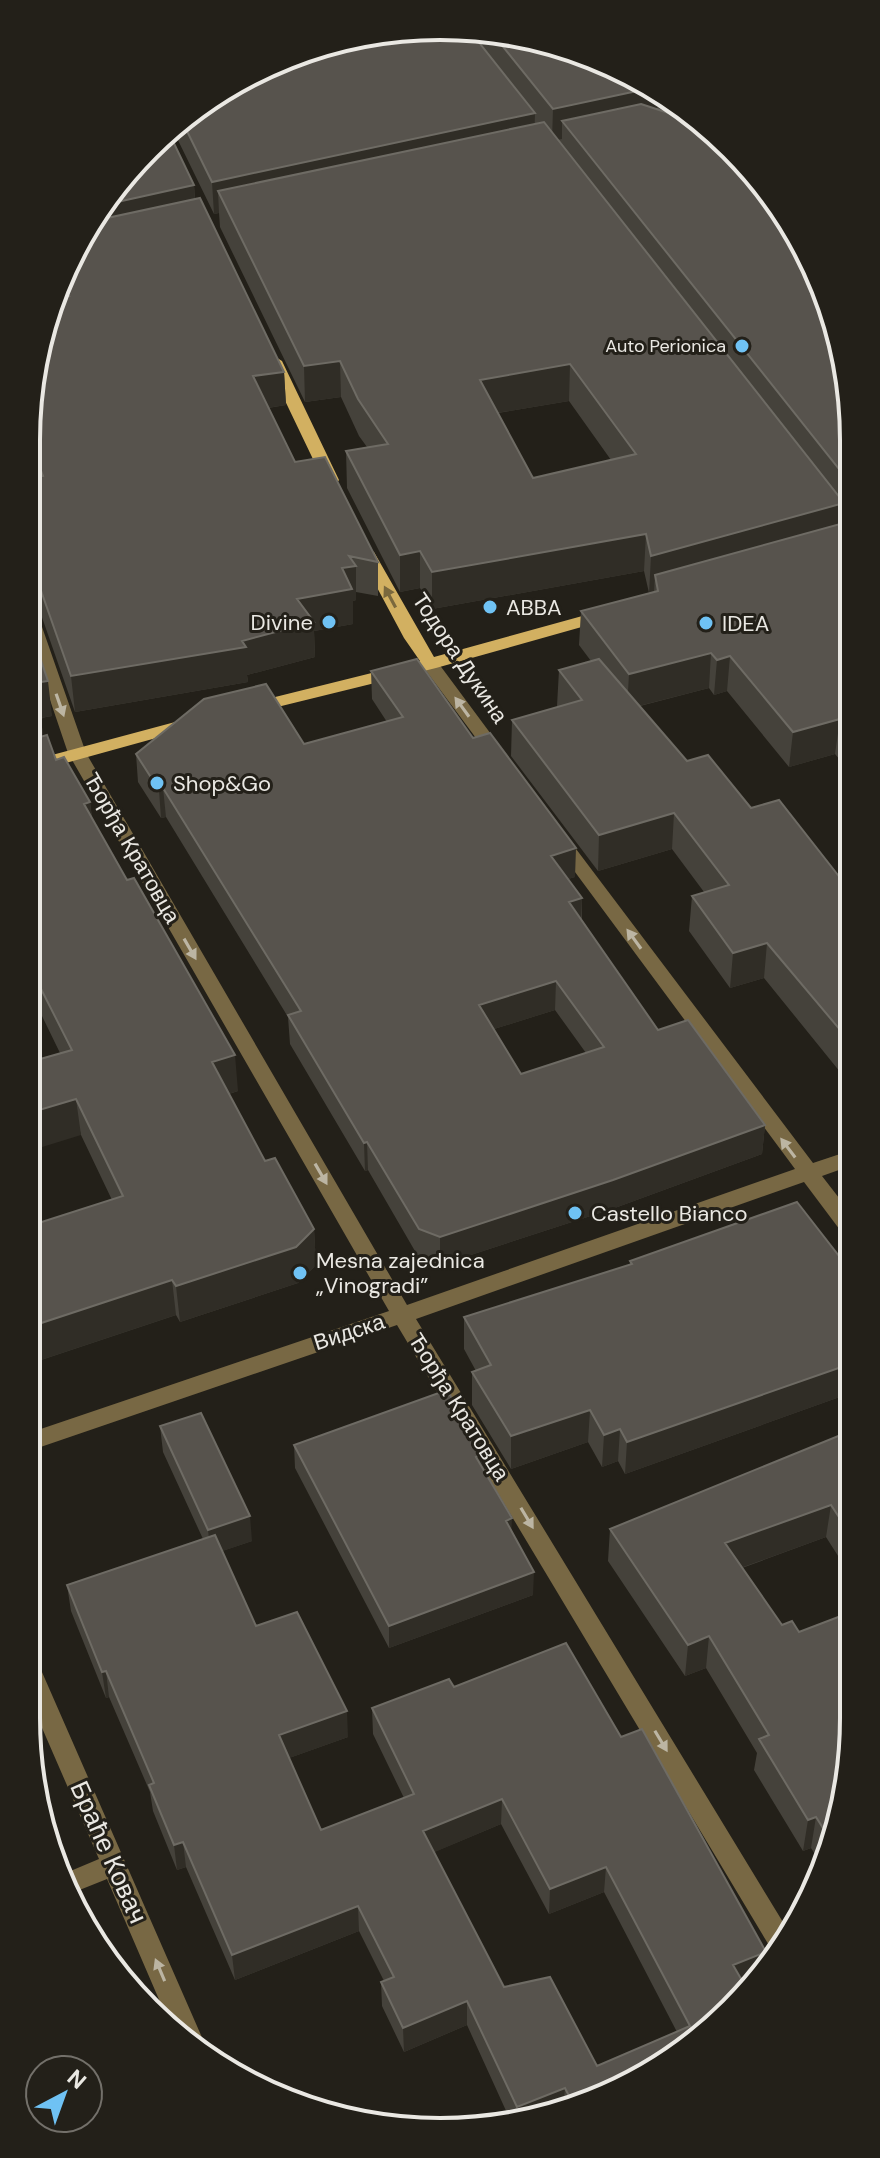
<svg xmlns="http://www.w3.org/2000/svg" width="880" height="2158" viewBox="0 0 880 2158" font-family="'DM Sans',sans-serif">
	<style>
		.lines { fill: none; stroke-linecap: round; stroke-linejoin: round }
		.minor { fill: #786844; fill-rule: evenodd }
		.major { fill: #d2b061; fill-rule: evenodd }
		.wall { fill: #45423b; fill-rule: evenodd }
		.shaded-wall { fill: #302d26 }
		.building { fill: #57534d; stroke: #6e6b64; stroke-width: 2; fill-rule: evenodd }
		.oneway { fill: #7a683d }
		.oneway2 { fill: #bcb5a3 }
		.poi-dot { fill: #6fc2f4; stroke: #232019; stroke-width: 3 }
		.labels { text-anchor: middle; dominant-baseline: central; stroke-width: 6; stroke-linejoin: round; paint-order: stroke }
		.far-poi-label { font-size: 18px; fill: #eae8e3; stroke: #232019; text-anchor: end }
		.poi-label { font-size: 22px; fill: #eae8e3; stroke: #232019; text-anchor: start }
		.street-label { font-size: 22px; fill: #eae8e3; stroke: #232019 }
		.near-street-label { font-size: 26px; fill: #eae8e3; stroke: #232019 }
		.rim { fill: none; stroke: #eae8e3; stroke-width: 4 }
	</style>
	<rect width="100%" height="100%" fill="#232019"/>
	<g class="lines">
		<path class="minor" d="M 26,599 L 34,604 L 86,753 L 407,1305 L 795,1169 L 555,845 L 552,841 L 555,837 L 567,837 L 813,1163 L 852,1150 L 853,1165 L 822,1176 L 853,1216 L 853,1240 L 846,1238 L 804,1182 L 416,1319 L 789,1932 L 777,1954 L 773,1952 L 397,1325 L 26,1452 L 26,1434 L 389,1311 L 68,753 L 26,629 Z
			M 430,659 L 436,660 L 505,753 L 508,757 L 505,761 L 493,761 L 424,668 L 421,664 Z
			M 26,1653 L 34,1656 L 38,1663 L 204,2042 L 201,2050 L 170,2025 L 107,1879 L 72,1893 L 61,1875 L 99,1859 L 26,1691 Z"/>
		<path class="major" d="M 274,356 L 282,361 L 339,480 L 337,483 L 331,485 L 323,480 L 266,361 Z
			M 366,547 L 374,552 L 434,657 L 604,610 L 612,615 L 610,619 L 436,668 L 253,713 L 247,712 L 244,708 L 247,704 L 420,661 L 404,638 L 358,552 Z
			M 190,718 L 196,719 L 199,723 L 196,727 L 26,774 L 26,762 Z"/>
	</g>
	<path class="wall" d="M 412,27 L 573,48 L 670,96 L 752,167 L 850,386 L 851,773 L 835,754 L 789,767 L 727,691 L 714,695 L 709,688 L 640,706 L 687,761 L 751,808 L 852,893 L 852,1082 L 849,1083 L 764,978 L 730,988 L 689,931 L 692,896 L 704,892 L 672,849 L 598,871 L 511,756 L 512,720 L 558,707 L 557,706 L 559,670 L 591,661 L 579,645 L 581,611 L 649,593 L 644,571 L 432,609 L 420,588 L 400,592 L 347,488 L 346,451 L 367,447 L 359,436 L 341,397 L 305,402 L 220,227 L 219,213 L 214,214 L 174,132 L 256,69 ZM 569,401 L 611,460 L 533,478 L 498,413 ZM 843,514 L 849,521 L 842,523 Z
		M 128,167 L 194,185 L 195,199 L 284,372 L 286,405 L 268,408 L 295,462 L 378,562 L 378,596 L 356,592 L 356,600 L 353,601 L 353,624 L 314,631 L 315,657 L 247,675 L 248,682 L 75,712 L 37,603 L 28,596 L 26,597 L 26,478 L 34,477 L 26,455 L 26,440 L 48,307 Z
		M 26,616 L 52,716 L 41,718 L 43,736 L 56,760 L 90,802 L 92,818 L 238,1091 L 229,1094 L 265,1161 L 314,1229 L 316,1265 L 298,1283 L 180,1322 L 176,1315 L 26,1365 L 26,1227 L 112,1200 L 81,1135 L 60,1053 L 42,1016 L 26,1021 Z
		M 371,671 L 473,738 L 575,877 L 568,879 L 582,898 L 582,920 L 658,1030 L 765,1125 L 762,1154 L 612,1209 L 440,1265 L 419,1258 L 368,1170 L 365,1171 L 290,1044 L 288,1017 L 166,817 L 161,818 L 138,782 L 136,754 L 304,744 L 387,722 L 372,699 ZM 555,1010 L 586,1053 L 521,1074 L 494,1029 Z
		M 630,1261 L 853,1274 L 853,1408 L 848,1394 L 625,1474 L 618,1461 L 602,1467 L 588,1442 L 511,1469 L 472,1405 L 472,1372 L 476,1371 L 464,1349 L 464,1317 L 630,1265 Z
		M 160,1426 L 252,1541 L 222,1551 L 256,1626 L 348,1737 L 289,1758 L 321,1830 L 404,1798 L 373,1734 L 372,1708 L 454,1687 L 621,1737 L 766,1952 L 762,1976 L 744,1984 L 647,2076 L 521,2124 L 512,2124 L 467,2025 L 404,2052 L 382,2006 L 381,1982 L 384,1981 L 359,1931 L 235,1980 L 186,1867 L 177,1870 L 153,1811 L 150,1792 L 109,1697 L 106,1698 L 71,1611 L 67,1585 L 203,1539 L 163,1452 ZM 501,1824 L 549,1914 L 604,1892 L 677,2032 L 597,2066 L 504,1987 L 434,1852 Z
		M 853,1430 L 854,1581 L 826,1537 L 742,1568 L 782,1625 L 854,1718 L 832,1851 L 823,1867 L 811,1848 L 803,1851 L 754,1770 L 757,1753 L 706,1668 L 685,1676 L 608,1561 L 610,1529 Z
		M 294,1445 L 485,1473 L 511,1531 L 533,1595 L 389,1648 L 295,1468 Z"/>
	<path class="shaded-wall" d="M 647,84 L 670,96 L 659,95 L 658,107 L 636,123 L 562,121 L 562,139 L 552,141 L 553,109 Z
		M 535,113 L 534,145 L 218,191 L 219,213 L 214,214 L 212,182 Z
		M 194,185 L 196,218 L 86,242 L 108,204 Z
		M 340,361 L 341,397 L 305,402 L 304,366 Z
		M 570,364 L 569,401 L 479,416 L 480,380 Z
		M 284,372 L 286,405 L 254,410 L 253,376 Z
		M 844,503 L 840,540 L 655,575 L 654,592 L 649,594 L 651,556 Z
		M 646,534 L 644,571 L 432,609 L 432,572 Z
		M 420,551 L 420,588 L 400,592 L 400,555 Z
		M 356,566 L 356,600 L 353,601 L 353,624 L 314,631 L 315,657 L 247,675 L 248,682 L 75,712 L 71,676 L 242,641 L 297,599 L 342,568 Z
		M 711,653 L 709,688 L 627,709 L 629,674 Z
		M 730,656 L 727,691 L 714,695 L 717,660 Z
		M 48,681 L 52,716 L 33,719 L 28,684 Z
		M 41,718 L 45,753 L 26,759 L 26,723 Z
		M 840,719 L 835,754 L 789,767 L 793,732 Z
		M 163,788 L 166,817 L 161,818 L 159,790 Z
		M 90,802 L 94,838 L 84,804 Z
		M 674,813 L 672,849 L 598,871 L 599,835 Z
		M 576,848 L 575,877 L 550,884 L 551,856 Z
		M 582,898 L 581,927 L 569,902 Z
		M 767,943 L 764,978 L 730,988 L 733,953 Z
		M 37,981 L 42,1016 L 26,1021 L 26,984 Z
		M 556,981 L 555,1010 L 478,1034 L 479,1005 Z
		M 235,1055 L 238,1091 L 215,1098 L 212,1062 Z
		M 852,1062 L 852,1082 L 849,1083 Z
		M 76,1099 L 81,1135 L 26,1152 L 26,1114 Z
		M 765,1125 L 762,1154 L 612,1209 L 440,1265 L 440,1237 Z
		M 367,1142 L 368,1170 L 365,1171 L 364,1143 Z
		M 314,1229 L 316,1265 L 298,1283 L 180,1322 L 176,1286 Z
		M 172,1280 L 176,1315 L 26,1365 L 26,1328 Z
		M 853,1362 L 848,1394 L 625,1474 L 627,1442 Z
		M 590,1410 L 588,1442 L 511,1469 L 511,1436 Z
		M 620,1429 L 618,1461 L 602,1467 L 604,1435 Z
		M 485,1454 L 485,1477 L 476,1457 Z
		M 831,1505 L 826,1537 L 721,1575 L 725,1543 Z
		M 250,1516 L 252,1541 L 211,1555 L 208,1530 Z
		M 512,1518 L 511,1541 L 506,1521 Z
		M 534,1572 L 533,1595 L 389,1648 L 389,1626 Z
		M 709,1636 L 706,1668 L 685,1676 L 688,1645 Z
		M 106,1671 L 109,1697 L 106,1698 L 102,1672 Z
		M 347,1711 L 348,1737 L 281,1761 L 279,1735 Z
		M 502,1799 L 501,1824 L 423,1857 L 423,1831 Z
		M 816,1817 L 811,1848 L 803,1851 L 808,1820 Z
		M 183,1842 L 186,1867 L 177,1870 L 174,1845 Z
		M 606,1867 L 604,1892 L 549,1914 L 550,1889 Z
		M 358,1906 L 359,1931 L 235,1980 L 232,1955 Z
		M 766,1952 L 762,1976 L 730,1990 L 733,1965 Z
		M 467,2001 L 467,2025 L 404,2052 L 403,2028 Z
		M 565,2088 L 563,2108 L 521,2124 L 516,2124 L 517,2107 Z"/>
	<path class="building" d="M 412,27 L 473,35 L 535,113 L 212,182 L 184,125 L 256,69 Z
		M 496,38 L 573,48 L 647,84 L 637,91 L 553,109 Z
		M 663,92 L 670,96 L 675,101 L 659,95 Z
		M 641,104 L 702,124 L 752,167 L 822,281 L 850,386 L 851,484 L 562,121 Z
		M 544,122 L 844,503 L 651,556 L 646,534 L 432,572 L 420,551 L 400,555 L 346,451 L 388,444 L 358,399 L 340,361 L 304,366 L 218,191 ZM 570,364 L 636,454 L 533,478 L 480,380 Z
		M 170,135 L 194,185 L 108,204 L 128,167 Z
		M 200,198 L 284,372 L 253,376 L 295,462 L 325,457 L 378,562 L 349,556 L 356,566 L 342,568 L 352,589 L 297,599 L 314,622 L 242,641 L 246,647 L 71,676 L 33,568 L 26,564 L 26,478 L 43,476 L 27,434 L 48,307 L 53,298 L 69,296 L 61,284 L 98,220 Z
		M 851,521 L 851,732 L 840,719 L 793,732 L 730,656 L 717,660 L 711,653 L 629,674 L 581,611 L 658,591 L 655,575 Z
		M 26,616 L 48,681 L 28,684 L 41,718 L 26,723 Z
		M 417,659 L 473,738 L 490,733 L 576,848 L 551,856 L 582,898 L 569,902 L 658,1030 L 688,1020 L 765,1125 L 613,1180 L 440,1237 L 419,1229 L 367,1142 L 364,1143 L 288,1015 L 301,1011 L 163,788 L 159,790 L 136,754 L 204,699 L 266,684 L 304,744 L 403,717 L 371,671 ZM 556,981 L 604,1047 L 521,1074 L 479,1005 Z
		M 599,659 L 687,761 L 708,755 L 751,808 L 779,800 L 852,893 L 852,1044 L 767,943 L 733,953 L 692,896 L 729,885 L 674,813 L 599,835 L 512,720 L 582,700 L 559,670 Z
		M 47,735 L 56,760 L 64,757 L 90,802 L 84,804 L 127,880 L 134,878 L 235,1055 L 212,1062 L 265,1161 L 275,1158 L 314,1229 L 296,1247 L 176,1286 L 172,1280 L 26,1328 L 26,1227 L 123,1196 L 76,1099 L 26,1114 L 26,1063 L 72,1050 L 37,981 L 26,984 L 26,741 Z
		M 797,1202 L 853,1274 L 853,1363 L 627,1442 L 620,1429 L 604,1435 L 590,1410 L 511,1436 L 472,1372 L 491,1365 L 464,1317 L 632,1264 L 630,1261 Z
		M 447,1390 L 485,1454 L 476,1457 L 512,1518 L 506,1521 L 534,1572 L 389,1626 L 294,1445 Z
		M 201,1413 L 250,1516 L 208,1530 L 160,1426 Z
		M 853,1430 L 854,1540 L 831,1505 L 725,1543 L 782,1625 L 792,1621 L 799,1632 L 854,1611 L 854,1718 L 833,1844 L 816,1817 L 808,1820 L 759,1739 L 769,1735 L 709,1636 L 688,1645 L 610,1529 Z
		M 215,1535 L 256,1626 L 297,1612 L 347,1711 L 279,1735 L 321,1830 L 414,1794 L 372,1708 L 449,1679 L 454,1687 L 566,1643 L 621,1737 L 642,1729 L 766,1952 L 733,1965 L 747,1989 L 647,2076 L 573,2104 L 565,2088 L 517,2107 L 467,2001 L 403,2028 L 381,1982 L 394,1977 L 358,1906 L 232,1955 L 183,1842 L 174,1845 L 149,1785 L 154,1783 L 106,1671 L 102,1672 L 67,1585 ZM 502,1799 L 550,1889 L 606,1867 L 690,2026 L 597,2066 L 550,1977 L 504,1987 L 423,1831 Z"/>
	<defs><path id="oneway-solid" d="M-6-.8H1V-3.2L6.5 0L1 3.2V.8H-6Z" transform="scale(2)"/></defs>
	<use class="oneway" href="#oneway-solid" transform="translate(390 597) rotate(-118)"/>
	<g class="oneway2">
		<use href="#oneway-solid" transform="translate(60 705) rotate(71)"/>
		<use href="#oneway-solid" transform="translate(462 707) rotate(-126)"/>
		<use href="#oneway-solid" transform="translate(634 939) rotate(-126)"/>
		<use href="#oneway-solid" transform="translate(190 949) rotate(60)"/>
		<use href="#oneway-solid" transform="translate(788 1148) rotate(-127)"/>
		<use href="#oneway-solid" transform="translate(321 1174) rotate(60)"/>
		<use href="#oneway-solid" transform="translate(527 1518) rotate(59)"/>
		<use href="#oneway-solid" transform="translate(661 1741) rotate(59)"/>
		<use href="#oneway-solid" transform="translate(160 1970) rotate(-113)"/>
	</g>
	<g class="poi-dot">
		<circle cx="742" cy="346" r="8"/>
		<circle cx="490" cy="607" r="8"/>
		<circle cx="329" cy="622" r="8"/>
		<circle cx="706" cy="623" r="8"/>
		<circle cx="157" cy="783" r="8"/>
		<circle cx="575" cy="1213" r="8"/>
		<circle cx="300" cy="1273" r="8"/>
	</g>
	<g class="labels">
		<g class="far-poi-label">
			<text x="726" y="346">Auto Perionica</text>
		</g>
		<g class="poi-label">
			<text x="506" y="607">ABBA</text>
			<text x="313" y="622" text-anchor="end">Divine</text>
			<text x="722" y="623">IDEA</text>
			<text x="173" y="783">Shop&amp;Go</text>
			<text x="591" y="1213">Castello Bianco</text>
			<text x="316" y="1260">Mesna zajednica<tspan x="316" dy="25">„Vinogradi”</tspan></text>
		</g>
		<g class="street-label">
			<text transform="translate(460 658) rotate(56)">Тодора Дукина</text>
			<text transform="translate(132 848) rotate(60)">Ђорђа Кратовца</text>
			<text transform="translate(349 1332) rotate(-18)">Видска</text>
			<text transform="translate(459 1407) rotate(58)">Ђорђа Кратовца</text>
		</g>
		<g class="near-street-label">
			<text transform="translate(109 1852) rotate(66)">Браће Ковач</text>
		</g>
	</g>
	<path d="M0 0H880V2158H0ZM440 40H440A400 400 0 0 1 840 440V1718A400 400 0 0 1 440 2118H440A400 400 0 0 1 40 1718V440A400 400 0 0 1 440 40Z" fill="#232019" fill-rule="evenodd"/>
	<path class="rim" d="M440 40H440A400 400 0 0 1 840 440V1718A400 400 0 0 1 440 2118H440A400 400 0 0 1 40 1718V440A400 400 0 0 1 440 40Z"/>
	<g transform="translate(64 2094) rotate(41)"><circle r="38" fill="#232019" stroke="#73706a" stroke-width="2"/>
	<path d="M0-6L14 30L0 20L-14 30Z" fill="#6fc2f4"/>
	<text y="-12" font-size="22" font-weight="bold" text-anchor="middle" fill="#eae8e3">N</text>
	</g>
</svg>
